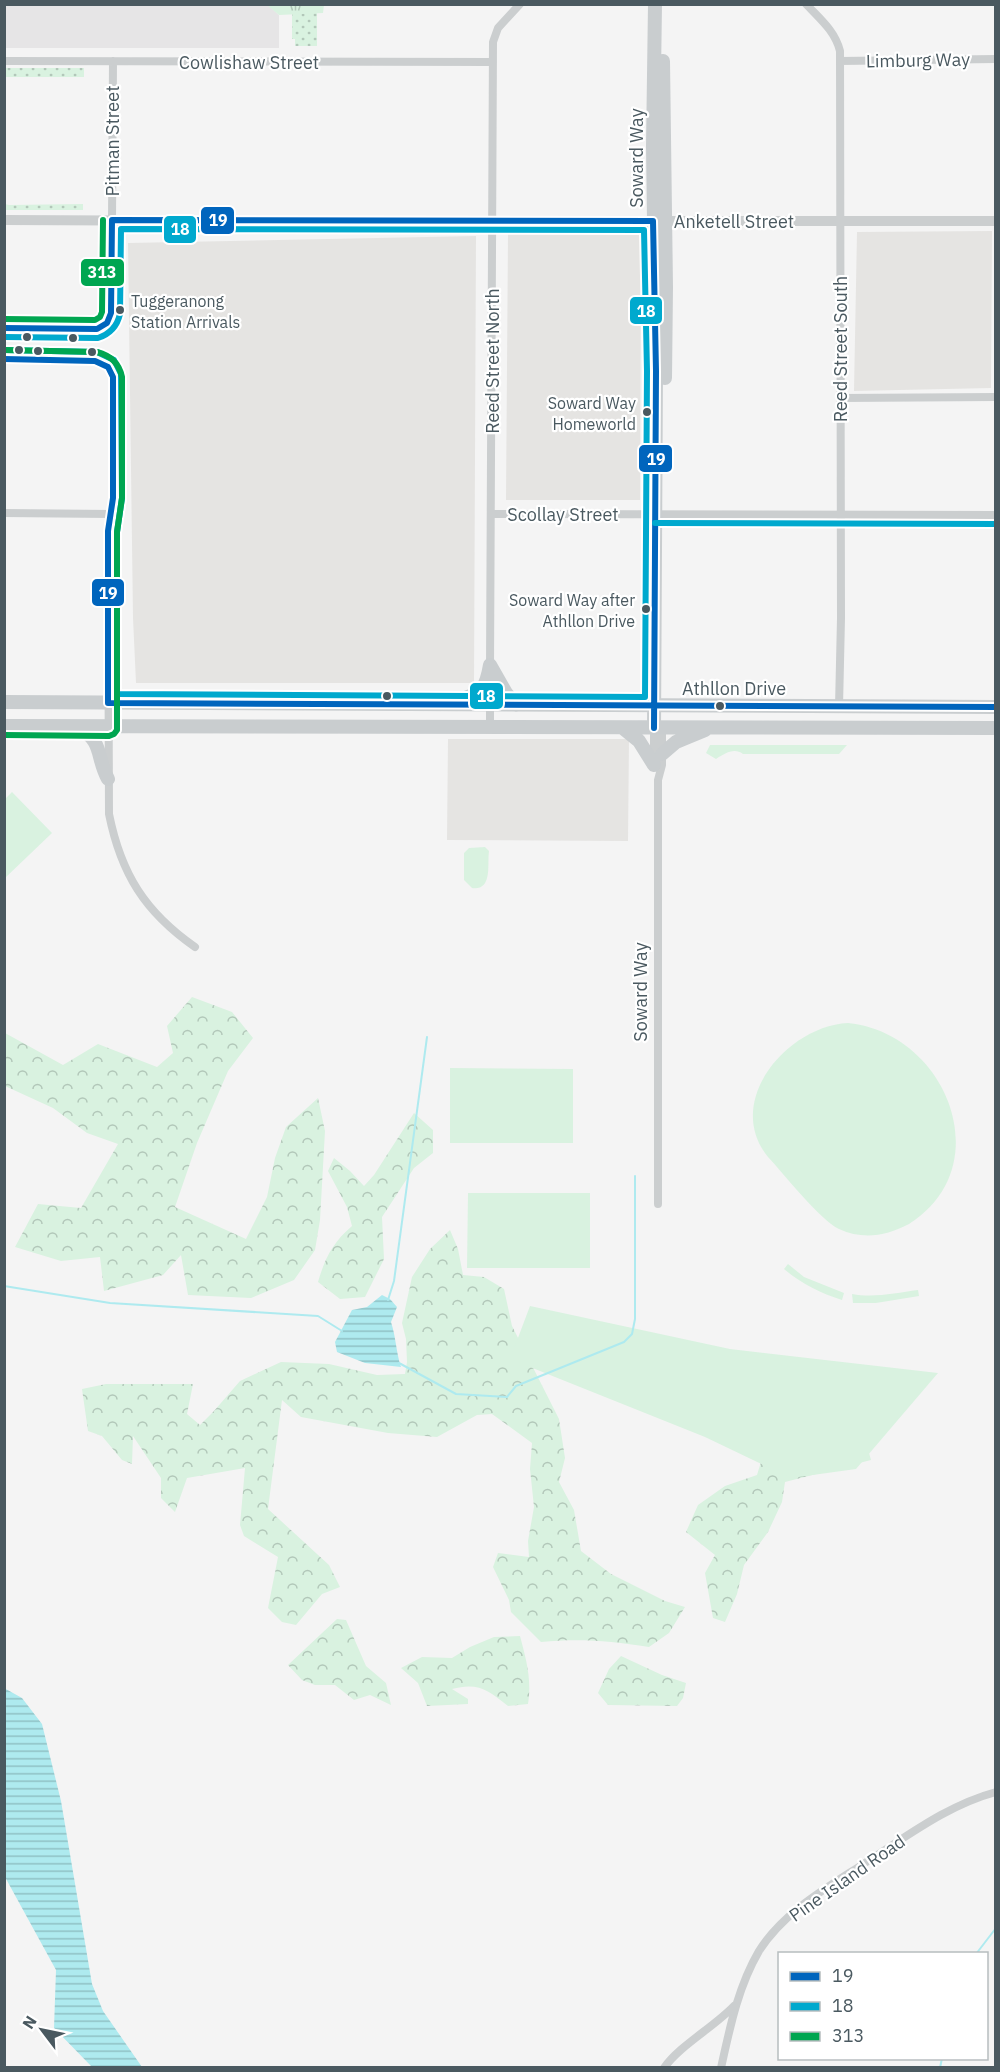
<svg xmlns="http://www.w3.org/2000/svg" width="1000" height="2072" viewBox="0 0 1000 2072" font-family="'IBM Plex Sans',sans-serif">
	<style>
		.commercial { fill: #e5e4e2 }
		.education { fill: #e6e5e6 }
		.grass { fill: url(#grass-dots) }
		.forest { fill: url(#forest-crowns) }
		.park { fill: url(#park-tufts) }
		.garden { fill: #d9f2e0 }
		.water { fill: url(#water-rules) }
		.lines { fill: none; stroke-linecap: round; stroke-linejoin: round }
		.stream { stroke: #aeeaef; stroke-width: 2 }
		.minor { stroke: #cbcecf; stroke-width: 8 }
		.tertiary { stroke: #cbcecf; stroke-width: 10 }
		.primary { stroke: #c9cdcf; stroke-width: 14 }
		.bus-1-casing { stroke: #fff; stroke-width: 10 }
		.bus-2-casing { stroke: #fff; stroke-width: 10 }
		.bus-3-casing { stroke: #fff; stroke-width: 10 }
		.bus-1 { stroke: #0065bd; stroke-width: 6 }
		.bus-2 { stroke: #00a9ce; stroke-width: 6 }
		.bus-3 { stroke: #00a651; stroke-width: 6 }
		.bus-dot { fill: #4a5960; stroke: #fff; stroke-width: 2 }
		.labels { text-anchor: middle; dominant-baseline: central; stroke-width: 4.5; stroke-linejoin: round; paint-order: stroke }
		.bus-label { font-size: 16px; fill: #4a5960; stroke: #fff; text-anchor: end }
		.street-label { font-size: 18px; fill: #4a5960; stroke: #fff }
		.line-badge { stroke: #fff; stroke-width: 2 }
		.badge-label { font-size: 16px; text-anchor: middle; font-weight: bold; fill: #fff }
	</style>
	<defs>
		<pattern id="grass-dots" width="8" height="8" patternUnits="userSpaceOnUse" patternTransform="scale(1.5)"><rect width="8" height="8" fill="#d9f2e0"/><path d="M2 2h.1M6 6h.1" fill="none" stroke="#b2c7b9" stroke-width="1.8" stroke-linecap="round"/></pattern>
		<pattern id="forest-crowns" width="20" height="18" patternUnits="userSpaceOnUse" patternTransform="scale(1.5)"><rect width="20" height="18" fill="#d9f2e0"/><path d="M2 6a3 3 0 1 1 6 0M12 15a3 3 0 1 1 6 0" fill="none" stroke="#b2c7b9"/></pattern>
		<pattern id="park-tufts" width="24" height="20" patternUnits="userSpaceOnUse" patternTransform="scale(1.5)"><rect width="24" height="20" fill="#d9f2e0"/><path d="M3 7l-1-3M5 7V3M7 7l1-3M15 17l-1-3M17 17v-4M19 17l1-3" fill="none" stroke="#b2c7b9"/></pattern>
		<pattern id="water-rules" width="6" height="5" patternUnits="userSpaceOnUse" patternTransform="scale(1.5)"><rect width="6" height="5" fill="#aeeaef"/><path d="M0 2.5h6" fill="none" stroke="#90c1c5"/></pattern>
	</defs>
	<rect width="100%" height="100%" fill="#f4f4f4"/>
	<path class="commercial" d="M 992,231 L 991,388 L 854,391 L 857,232 Z
		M 508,234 L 641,234 L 640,500 L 506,500 Z
		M 476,236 L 474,683 L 136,683 L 133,618 L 128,243 Z
		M 448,739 L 629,739 L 628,841 L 447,840 Z"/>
	<path class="education" d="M 267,4 L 279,15 L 279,48 L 5,48 L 5,5 Z"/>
	<path class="grass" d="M 292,13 L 317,13 L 317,46 L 295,46 L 295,39 L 292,39 Z
		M 5,68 L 84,68 L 84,77 L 5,77 Z
		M 5,204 L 9,205 L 83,204 L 83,210 L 5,210 Z"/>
	<path class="forest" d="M 192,997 L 232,1012 L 253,1038 L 228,1071 L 197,1143 L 175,1207 L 246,1239 L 267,1197 L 275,1158 L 286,1127 L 318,1098 L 325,1131 L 320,1220 L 315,1250 L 294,1280 L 251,1298 L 188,1295 L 181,1255 L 163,1275 L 104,1291 L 100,1257 L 61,1261 L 15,1247 L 38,1204 L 81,1208 L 118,1144 L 87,1133 L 53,1108 L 5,1086 L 5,1033 L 63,1065 L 98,1044 L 157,1067 L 173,1053 L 167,1026 Z
		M 414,1113 L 433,1130 L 433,1153 L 414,1168 L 382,1217 L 384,1259 L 365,1297 L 340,1299 L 318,1282 C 325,1258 333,1242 352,1226 L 347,1207 L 328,1171 L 334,1158 L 350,1171 L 364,1186 L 374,1175 Z
		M 450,1230 L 458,1249 L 463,1275 L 484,1277 L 504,1289 L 512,1326 L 559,1419 L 565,1458 L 559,1482 L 574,1510 L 581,1551 L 611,1574 L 665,1601 L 685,1607 L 669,1633 L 649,1647 C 610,1641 580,1638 541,1642 L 511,1612 L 509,1600 L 493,1567 L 498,1553 L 529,1557 L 528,1541 L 534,1507 L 530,1469 L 532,1443 L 492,1414 L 477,1415 L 437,1437 L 388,1433 L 301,1417 L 282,1400 L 268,1509 L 329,1565 L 340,1587 L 322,1594 L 296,1625 L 282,1622 L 268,1608 L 278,1557 L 244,1536 L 240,1525 L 245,1468 L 187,1478 L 175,1512 L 161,1498 L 161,1478 L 133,1436 L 132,1464 L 122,1460 L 102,1436 L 88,1431 L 82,1389 L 106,1384 L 193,1384 L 187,1414 L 200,1425 L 214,1411 L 240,1381 L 281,1362 L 329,1364 L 377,1375 L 405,1374 L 407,1362 L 406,1339 L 402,1323 L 412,1277 L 430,1249 Z
		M 866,1442 L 871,1460 L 785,1482 L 782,1502 L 768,1532 L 744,1565 L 737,1594 L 725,1622 L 713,1618 L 705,1573 L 715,1555 L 686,1532 L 698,1505 L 725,1486 L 757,1475 L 764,1452 Z
		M 337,1619 L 346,1620 L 366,1666 L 386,1683 L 391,1705 L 370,1695 L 354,1700 L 335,1685 L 315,1685 L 302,1680 L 288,1665 Z
		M 520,1636 C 526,1659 532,1679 528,1704 L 508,1706 C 488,1690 478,1682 452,1689 L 468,1699 L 468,1704 L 427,1706 L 418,1683 L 401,1668 L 422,1657 L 452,1658 L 470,1647 L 494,1637 Z
		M 621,1656 L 662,1675 L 686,1683 L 683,1698 L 677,1706 L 608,1705 L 598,1693 L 609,1669 Z"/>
	<path class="park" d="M 267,5 L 324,5 L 323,13 L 279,15 Z"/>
	<path class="garden" d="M 710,745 L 847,745 L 839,754 L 743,754 C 734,747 724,754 716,759 L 706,753 Z
		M 12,792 L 52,833 L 5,878 L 5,799 Z
		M 485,847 L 489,851 C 487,864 493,891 472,888 L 464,880 L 464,853 L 469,848 Z
		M 848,1023 C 947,1033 1000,1167 909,1224 C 886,1236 863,1240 839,1229 C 820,1220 784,1174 768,1157 C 723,1102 787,1026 848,1023 Z
		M 450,1068 L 573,1069 L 573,1143 L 450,1143 Z
		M 468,1193 L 590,1193 L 590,1268 L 467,1268 Z
		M 788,1264 L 804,1277 L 844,1293 L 842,1300 C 820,1293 802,1284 784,1269 Z
		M 918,1290 L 919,1296 L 876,1303 L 853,1303 L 852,1294 C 874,1298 896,1293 918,1290 Z
		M 530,1306 L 730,1349 L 938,1373 L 856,1469 L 791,1478 L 705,1437 L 510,1359 Z"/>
	<path class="water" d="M 382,1295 L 390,1299 L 397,1307 L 391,1322 C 396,1337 396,1352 401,1367 L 365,1363 L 337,1352 L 335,1342 L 352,1310 L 367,1307 Z
		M 4,1688 L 22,1698 L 42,1724 L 61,1801 L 92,1984 L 103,2011 L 142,2067 L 92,2067 L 54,2028 L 56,1970 L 5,1877 Z"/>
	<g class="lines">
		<path class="stream" d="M 4,1286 L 110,1303 L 318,1316 L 342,1331
			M 388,1300 L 394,1281 L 427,1037
			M 399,1363 L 456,1394 L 507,1397 L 516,1386 L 624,1342 L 632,1334 L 635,1319 L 635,1176
			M 976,1954 L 996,1928
			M 940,2068 L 942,2058"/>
		<path class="minor" d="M 806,4 C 820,19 835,31 840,51 L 841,618 L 839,707
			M 4,61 L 493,62
			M 840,61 L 996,59
			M 112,220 L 113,61
			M 228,221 L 374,221
			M 840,398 L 996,397
			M 4,513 L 111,514 L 108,531 L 109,814 C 121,874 145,912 195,947
			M 491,514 L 996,515
			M 490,667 L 493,42 L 498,28 L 520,4
			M 490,728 L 490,680
			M 654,728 L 654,762
			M 658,1204 L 658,780 L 662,765 L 662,728
			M 664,2068 C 679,2046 714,2027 734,2006
			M 721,2068 C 730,2027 738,1987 759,1951 C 784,1911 830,1886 868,1861 C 909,1835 948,1805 996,1792"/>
		<path class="tertiary" d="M 4,220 L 228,221
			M 374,221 L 996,221"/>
		<path class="primary" d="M 663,61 L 666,287 L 665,378
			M 490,665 L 506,693 L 516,705
			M 458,700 C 482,694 486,689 490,665
			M 4,702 L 996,707
			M 4,726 L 996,728
			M 80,727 C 104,744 96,757 108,779
			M 623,728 L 639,741 L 654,765
			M 654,728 L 656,371 L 653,146 L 655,4
			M 662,754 L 676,742 L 705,730"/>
		<defs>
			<path id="bus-1" d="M 4,328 L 97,329 L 107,323 L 111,313 L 112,220 L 653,221 L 656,371 L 654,728
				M 4,359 L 95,361 L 108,367 L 113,377 L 113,498 L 108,531 L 108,703 L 996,707"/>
			<path id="bus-2" d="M 4,337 L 98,338 C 110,334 117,327 120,314 L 121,229 L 644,230 L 647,371 L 645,697 L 117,694 L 117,532 L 122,498 L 121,374 L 114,360 L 97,352 L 4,350
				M 655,523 L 996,524"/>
			<path id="bus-3" d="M 4,319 L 95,320 L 100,317 L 102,312 L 103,220
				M 4,350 L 97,352 C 111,356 119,363 122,377 L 122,498 L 117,532 L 117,730 L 114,734 L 109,736 L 4,735"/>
		</defs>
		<use href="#bus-1" class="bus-1-casing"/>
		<use href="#bus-2" class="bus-2-casing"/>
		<use href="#bus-3" class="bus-3-casing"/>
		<use href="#bus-1" class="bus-1"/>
		<use href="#bus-2" class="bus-2"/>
		<use href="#bus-3" class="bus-3"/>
	</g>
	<g class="bus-dot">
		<circle cx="120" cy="310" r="5"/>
		<circle cx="27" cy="337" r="5"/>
		<circle cx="73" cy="338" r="5"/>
		<circle cx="19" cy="350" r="5"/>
		<circle cx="38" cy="351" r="5"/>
		<circle cx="92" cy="352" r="5"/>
		<circle cx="647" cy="412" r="5"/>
		<circle cx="646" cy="609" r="5"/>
		<circle cx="387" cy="696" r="5"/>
		<circle cx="720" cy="706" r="5"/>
	</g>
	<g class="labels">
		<g class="bus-label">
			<text x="131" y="301" text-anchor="start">Tuggeranong<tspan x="131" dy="21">Station Arrivals</tspan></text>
			<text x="636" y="403">Soward Way<tspan x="636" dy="21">Homeworld</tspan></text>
			<text x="635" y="600">Soward Way after<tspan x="635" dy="21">Athllon Drive</tspan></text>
		</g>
		<g class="street-label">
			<text transform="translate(918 60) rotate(-1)">Limburg Way</text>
			<text x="249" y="62">Cowlishaw Street</text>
			<text transform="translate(112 141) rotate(-90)">Pitman Street</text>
			<text transform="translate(636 158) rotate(-90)">Soward Way</text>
			<text x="734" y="221">Anketell Street</text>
			<text transform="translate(840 349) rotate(-90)">Reed Street South</text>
			<text transform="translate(492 361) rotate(-90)">Reed Street North</text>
			<text x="563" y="514">Scollay Street</text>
			<text x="734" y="688">Athllon Drive</text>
			<text transform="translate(640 992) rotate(-90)">Soward Way</text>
			<text transform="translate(847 1878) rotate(-35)">Pine Island Road</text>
		</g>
	</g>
	<g class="line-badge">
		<rect x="200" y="206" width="35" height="29" rx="6" fill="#0065bd"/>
		<rect x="163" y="215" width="34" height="29" rx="6" fill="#00a9ce"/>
		<rect x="80" y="258" width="45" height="29" rx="6" fill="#00a651"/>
		<rect x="629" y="296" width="34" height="29" rx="6" fill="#00a9ce"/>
		<rect x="638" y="444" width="35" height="29" rx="6" fill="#0065bd"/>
		<rect x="91" y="578" width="34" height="29" rx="6" fill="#0065bd"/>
		<rect x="469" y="682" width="35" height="28" rx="6" fill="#00a9ce"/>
	</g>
	<g class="badge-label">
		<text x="218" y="226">19</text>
		<text x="180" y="235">18</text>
		<text x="102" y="278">313</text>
		<text x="646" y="317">18</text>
		<text x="656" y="465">19</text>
		<text x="108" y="599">19</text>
		<text x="486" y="702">18</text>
	</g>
	<rect width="1000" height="2072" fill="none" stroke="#4a5960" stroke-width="12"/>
	<rect x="778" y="1952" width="210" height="108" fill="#ffffff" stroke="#b7bdbf" stroke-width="1.5"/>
	<rect x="790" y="1972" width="30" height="9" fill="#0065bd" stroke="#b7bdbf" stroke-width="1.5"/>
	<text x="832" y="1982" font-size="18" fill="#4a5960">19</text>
	<rect x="790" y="2002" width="30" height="9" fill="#00a9ce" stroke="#b7bdbf" stroke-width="1.5"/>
	<text x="832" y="2012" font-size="18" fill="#4a5960">18</text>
	<rect x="790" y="2032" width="30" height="9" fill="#00a651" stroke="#b7bdbf" stroke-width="1.5"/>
	<text x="832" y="2042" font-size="18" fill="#4a5960">313</text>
	<g transform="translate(42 2030) rotate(302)" stroke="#ffffff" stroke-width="4.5" paint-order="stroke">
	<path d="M0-4.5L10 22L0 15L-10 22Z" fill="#4a5960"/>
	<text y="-9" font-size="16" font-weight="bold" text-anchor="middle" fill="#4a5960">N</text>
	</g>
</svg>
